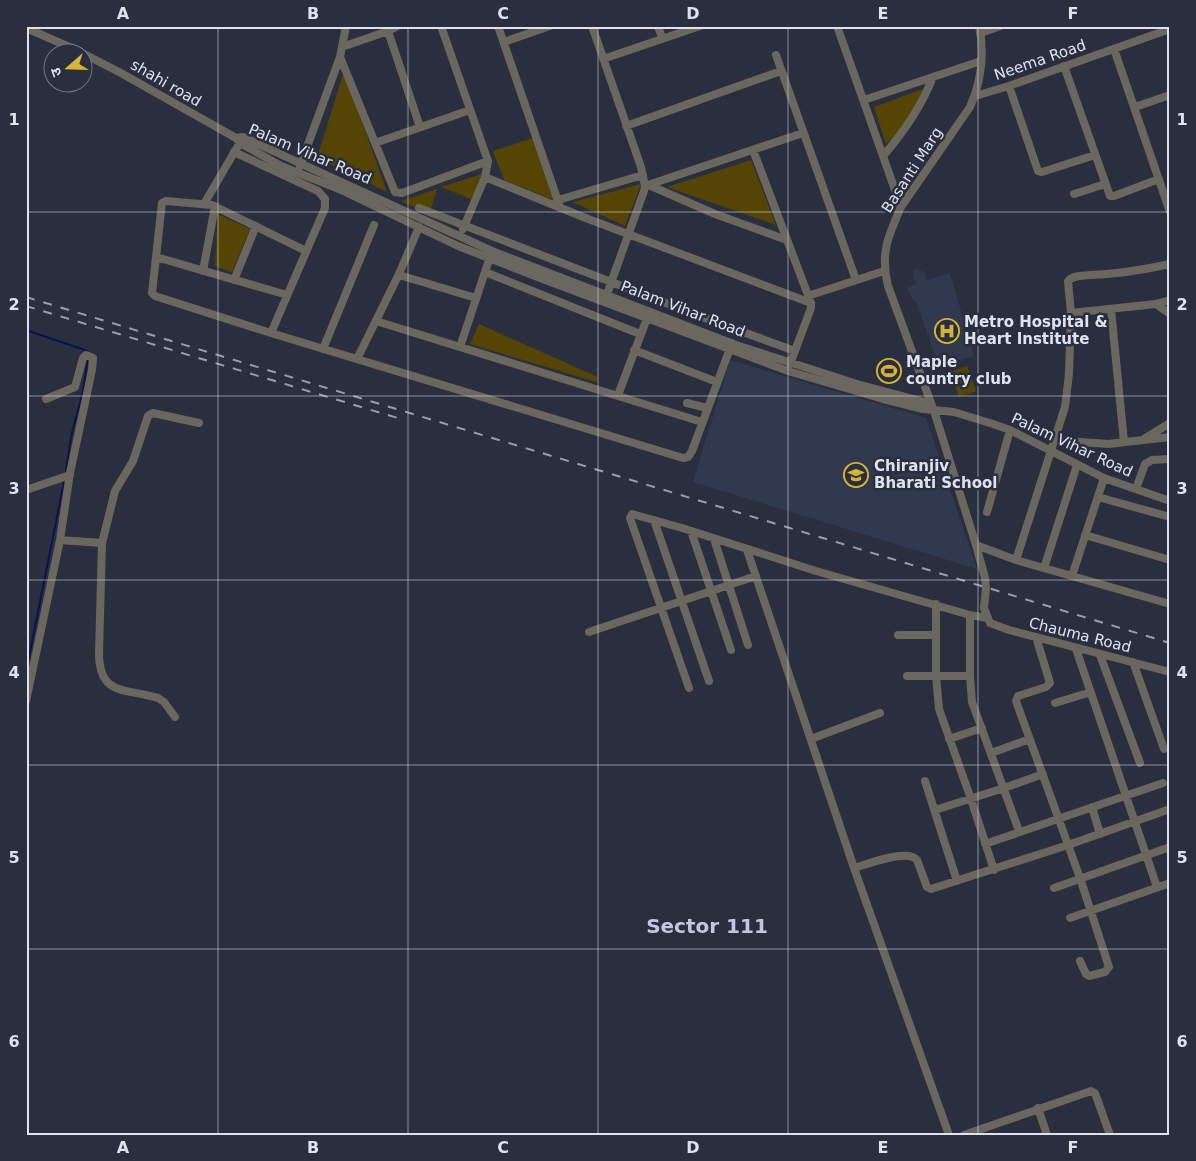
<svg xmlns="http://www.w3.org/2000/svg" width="1196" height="1161" viewBox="0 0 1196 1161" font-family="'DejaVu Sans','Noto Sans Devanagari',sans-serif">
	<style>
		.built { fill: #31394e }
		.green { fill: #554505 }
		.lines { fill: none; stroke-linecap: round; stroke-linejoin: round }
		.stream { stroke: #0a144c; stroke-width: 2 }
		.minor { stroke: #69675e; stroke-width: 8 }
		.rail { stroke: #989daa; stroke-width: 2; stroke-dasharray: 9 9; stroke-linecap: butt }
		.grid { fill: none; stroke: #dee2ed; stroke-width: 1; stroke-opacity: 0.55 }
		.labels { text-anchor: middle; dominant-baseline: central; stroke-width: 5; stroke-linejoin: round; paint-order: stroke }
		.street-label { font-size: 15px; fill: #dee2ed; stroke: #292f3f }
		.poi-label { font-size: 15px; font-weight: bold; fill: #dee2ed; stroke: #292f3f; text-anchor: start }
		.district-label { font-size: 20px; font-weight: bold; fill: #bfc8dc; stroke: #292f3f }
		.neatline { fill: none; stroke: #dee2ed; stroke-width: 2 }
		.grid-label { font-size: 16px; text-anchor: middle; font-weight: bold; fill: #dee2ed }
	</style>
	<rect width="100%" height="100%" fill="#292f3f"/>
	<path class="built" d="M 919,269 L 926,274 L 926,281 L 950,273 L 974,356 L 939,366 L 918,307 L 907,289 L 916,283 L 913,278 L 914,270 Z
		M 730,360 L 926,418 L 977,569 L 693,482 Z"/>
	<path class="green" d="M 344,71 L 387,192 L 317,158 Z
		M 923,89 C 916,109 903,130 886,144 L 874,107 Z
		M 533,138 L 554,200 L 504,180 L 493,151 Z
		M 751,160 L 776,225 L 667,187 Z
		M 482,174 L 473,200 L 441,187 Z
		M 641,184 L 625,226 L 573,202 Z
		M 437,189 L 429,214 L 401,201 Z
		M 218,214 L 250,229 L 232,272 L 215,266 Z
		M 479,324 L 598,377 L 596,382 L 470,344 Z
		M 967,366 L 976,391 L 959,397 L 950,372 Z"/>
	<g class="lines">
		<path class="stream" d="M 26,330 L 88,351 L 88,353
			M 66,471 L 71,437 L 83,391 L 88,358
			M 26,672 L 64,482"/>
		<path class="minor" d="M 441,26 L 488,161 L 485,177 L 463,229
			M 498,26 L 560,207
			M 592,26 L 641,167 L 645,186 L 644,191 L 607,294
			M 658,26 L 662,38
			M 837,26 L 901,207
			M 979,26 C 985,53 981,82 970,107 L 901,207 C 888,236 880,254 888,286 L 935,414 L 976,545 L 985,578 L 986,588 L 984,608 L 990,623 L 1009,630 L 1170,672
			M 26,28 L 81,52
			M 388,31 L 420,127
			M 981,33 L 1000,26
			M 504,42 L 550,26
			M 342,47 L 388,31 L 398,26
			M 1114,49 L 1170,212
			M 82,53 L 121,73 L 236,138 L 240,143 L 281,166 L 339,189 L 458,246 L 540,278 L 788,371 L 883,399 L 923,409 L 954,412 L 993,424 L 1010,430 L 1104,478 L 1170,501
			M 776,55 L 856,280
			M 340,57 L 395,192 L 402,193 L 488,161
			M 603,59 L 700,26
			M 1064,66 L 1110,196 L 1114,196 L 1159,179
			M 1009,86 L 1038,171 L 1042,172 L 1095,155
			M 975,96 L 1009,86 L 1170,29
			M 864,100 L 981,61
			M 1135,107 L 1170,95
			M 626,126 L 781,71
			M 236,138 L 243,137 L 492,251 L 736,345 L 857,384 L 925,402 L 933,409
			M 375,143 L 470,110
			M 753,150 L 811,303 L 811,308 L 790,364
			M 234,152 L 318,191 L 325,199 L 325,208 L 271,333
			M 883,156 C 904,132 921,107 933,77
			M 300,166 L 340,57 L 346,26
			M 485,177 L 583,217 L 811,303
			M 645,186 L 803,133
			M 651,186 L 715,214 L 787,240
			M 1074,194 L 1105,184
			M 558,200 L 643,175
			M 204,204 L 242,139
			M 419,208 L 705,318 L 795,351
			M 306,251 L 212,205 L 166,201 L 162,203 L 152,293 L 155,296 L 271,333 L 683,458 L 688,457 L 692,451 L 732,343
			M 156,257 L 287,295
			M 203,271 L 215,206
			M 485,272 L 640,334
			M 399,275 L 476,298
			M 234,280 L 256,226
			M 808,296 L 884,271
			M 1156,304 L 1170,314
			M 1111,309 L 1124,442
			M 1071,313 L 1156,304 L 1170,300
			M 376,321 L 702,422
			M 460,347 L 491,254
			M 323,349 L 374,225
			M 634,350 L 717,382
			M 357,359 L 399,274 L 419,227
			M 618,395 L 649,313
			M 687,403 L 707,408
			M 1144,439 L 1170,423
			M 1054,440 L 1108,444 L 1170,437
			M 1136,489 L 1145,464 L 1152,460 L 1170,459
			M 26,490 L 70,475
			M 1098,497 L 1170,517
			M 987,512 L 1010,430
			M 654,520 L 709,681
			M 691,531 L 731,650
			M 1085,535 L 1170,560
			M 714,539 L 748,645
			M 60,540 L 102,543
			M 976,545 L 1016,560 L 1170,604
			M 747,550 L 854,868 L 949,1135
			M 1016,560 L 1065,407 L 1069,374 L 1071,313 L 1068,281 C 1073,275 1082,276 1090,275 C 1118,274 1143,270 1170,264
			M 1044,568 L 1077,465
			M 1072,576 L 1104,478
			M 936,604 L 936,675 L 939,709 L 971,799 L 994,870
			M 970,615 L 970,676 L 972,702 L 1019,831
			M 589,632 L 756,576
			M 898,635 L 936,635
			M 1036,637 L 1050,683 L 1046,687 L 1018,696 L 1016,701 L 1080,878 L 1109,967 L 1105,972 L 1089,976 L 1086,974 L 1080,961
			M 1076,649 L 1157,887
			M 1100,655 L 1140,763
			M 1133,662 L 1164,749
			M 907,676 L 970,676
			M 689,688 L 630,518 L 632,514 L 682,528 L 816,571 L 970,615 L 987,618
			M 26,701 L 60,540 L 70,473 L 92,370 L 93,358 L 86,355 L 83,358 L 75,387 L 46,399
			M 1055,703 L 1088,693
			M 175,717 L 164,702 L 158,698 C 127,688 99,697 99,653 L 102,543 L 115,491 L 133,461 L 148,416 L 153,413 L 199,423
			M 811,739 L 880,713
			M 949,739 L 982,728
			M 991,753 L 1030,739
			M 925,781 L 957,881
			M 1092,807 L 1100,834
			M 935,810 L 1004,788 L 1043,774
			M 985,844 L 1163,783
			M 854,868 C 868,864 908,848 917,860 L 927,887 L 931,889 L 1068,845 L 1170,809
			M 1054,888 L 1170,847
			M 1070,918 L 1170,883
			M 1038,1108 L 1047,1135
			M 964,1135 L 1091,1091 L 1095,1093 L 1110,1135"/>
		<path class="rail" d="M 26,297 L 1170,643
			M 26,306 L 401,419"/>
	</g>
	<path class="grid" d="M 218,26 L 218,1135M 408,26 L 408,1135M 598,26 L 598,1135M 788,26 L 788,1135M 978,26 L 978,1135M 26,212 L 1170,212M 26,396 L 1170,396M 26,580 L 1170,580M 26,765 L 1170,765M 26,949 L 1170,949"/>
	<defs>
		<symbol id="hospital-ring" viewBox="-11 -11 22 22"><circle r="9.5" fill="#292f3f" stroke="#d6b534" stroke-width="1.5"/><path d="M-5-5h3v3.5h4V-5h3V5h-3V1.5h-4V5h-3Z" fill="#d6b534"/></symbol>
		<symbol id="stadium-ring" viewBox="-11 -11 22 22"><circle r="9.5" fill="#292f3f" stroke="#d6b534" stroke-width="1.5"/><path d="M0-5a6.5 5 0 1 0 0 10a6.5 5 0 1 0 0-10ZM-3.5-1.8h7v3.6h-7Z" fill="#d6b534"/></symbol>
		<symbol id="school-ring" viewBox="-11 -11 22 22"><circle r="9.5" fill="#292f3f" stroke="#d6b534" stroke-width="1.5"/><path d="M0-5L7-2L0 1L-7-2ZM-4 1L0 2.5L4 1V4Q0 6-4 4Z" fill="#d6b534"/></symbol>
	</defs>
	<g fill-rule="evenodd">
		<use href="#hospital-ring" x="933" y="317" width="28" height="28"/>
		<use href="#stadium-ring" x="875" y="357" width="28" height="28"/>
		<use href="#school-ring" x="842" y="461" width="28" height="28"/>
	</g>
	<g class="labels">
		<g class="street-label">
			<text transform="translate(1040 60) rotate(-19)">Neema Road</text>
			<text transform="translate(166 83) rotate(30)">shahi road</text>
			<text transform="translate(310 154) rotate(23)">Palam Vihar Road</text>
			<text transform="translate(912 170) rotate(-57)">Basanti Marg</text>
			<text transform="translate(683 309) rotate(21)">Palam Vihar Road</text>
			<text transform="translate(1072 445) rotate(25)">Palam Vihar Road</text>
			<text transform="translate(1080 635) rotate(14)">Chauma Road</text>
		</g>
		<g class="poi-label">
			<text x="964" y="322">Metro Hospital &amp;<tspan x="964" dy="17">Heart Institute</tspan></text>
			<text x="906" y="362">Maple<tspan x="906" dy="17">country club</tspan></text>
			<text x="874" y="466">Chiranjiv<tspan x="874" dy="17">Bharati School</tspan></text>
		</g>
		<g class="district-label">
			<text x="707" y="926">Sector 111</text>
		</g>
	</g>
	<rect width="1196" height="1161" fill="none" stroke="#292f3f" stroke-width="55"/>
	<g transform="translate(68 68) rotate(250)"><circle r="24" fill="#292f3f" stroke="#717785"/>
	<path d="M0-4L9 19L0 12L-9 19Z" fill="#d6b534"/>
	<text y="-8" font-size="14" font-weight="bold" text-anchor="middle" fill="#dee2ed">उ</text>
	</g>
	<rect x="28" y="28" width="1140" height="1106" class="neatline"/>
	<g class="grid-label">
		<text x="123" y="19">A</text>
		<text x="313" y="19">B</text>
		<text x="503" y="19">C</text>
		<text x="693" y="19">D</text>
		<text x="883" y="19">E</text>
		<text x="1073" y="19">F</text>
		<text x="14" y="125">1</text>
		<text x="1182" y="125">1</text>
		<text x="14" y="310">2</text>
		<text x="1182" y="310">2</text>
		<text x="14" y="494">3</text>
		<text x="1182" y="494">3</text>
		<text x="14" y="678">4</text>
		<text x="1182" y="678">4</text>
		<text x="14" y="863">5</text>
		<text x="1182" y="863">5</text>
		<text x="14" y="1047">6</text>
		<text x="1182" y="1047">6</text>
		<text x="123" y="1153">A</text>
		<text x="313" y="1153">B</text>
		<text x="503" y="1153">C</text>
		<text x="693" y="1153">D</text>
		<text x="883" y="1153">E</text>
		<text x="1073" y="1153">F</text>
	</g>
</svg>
